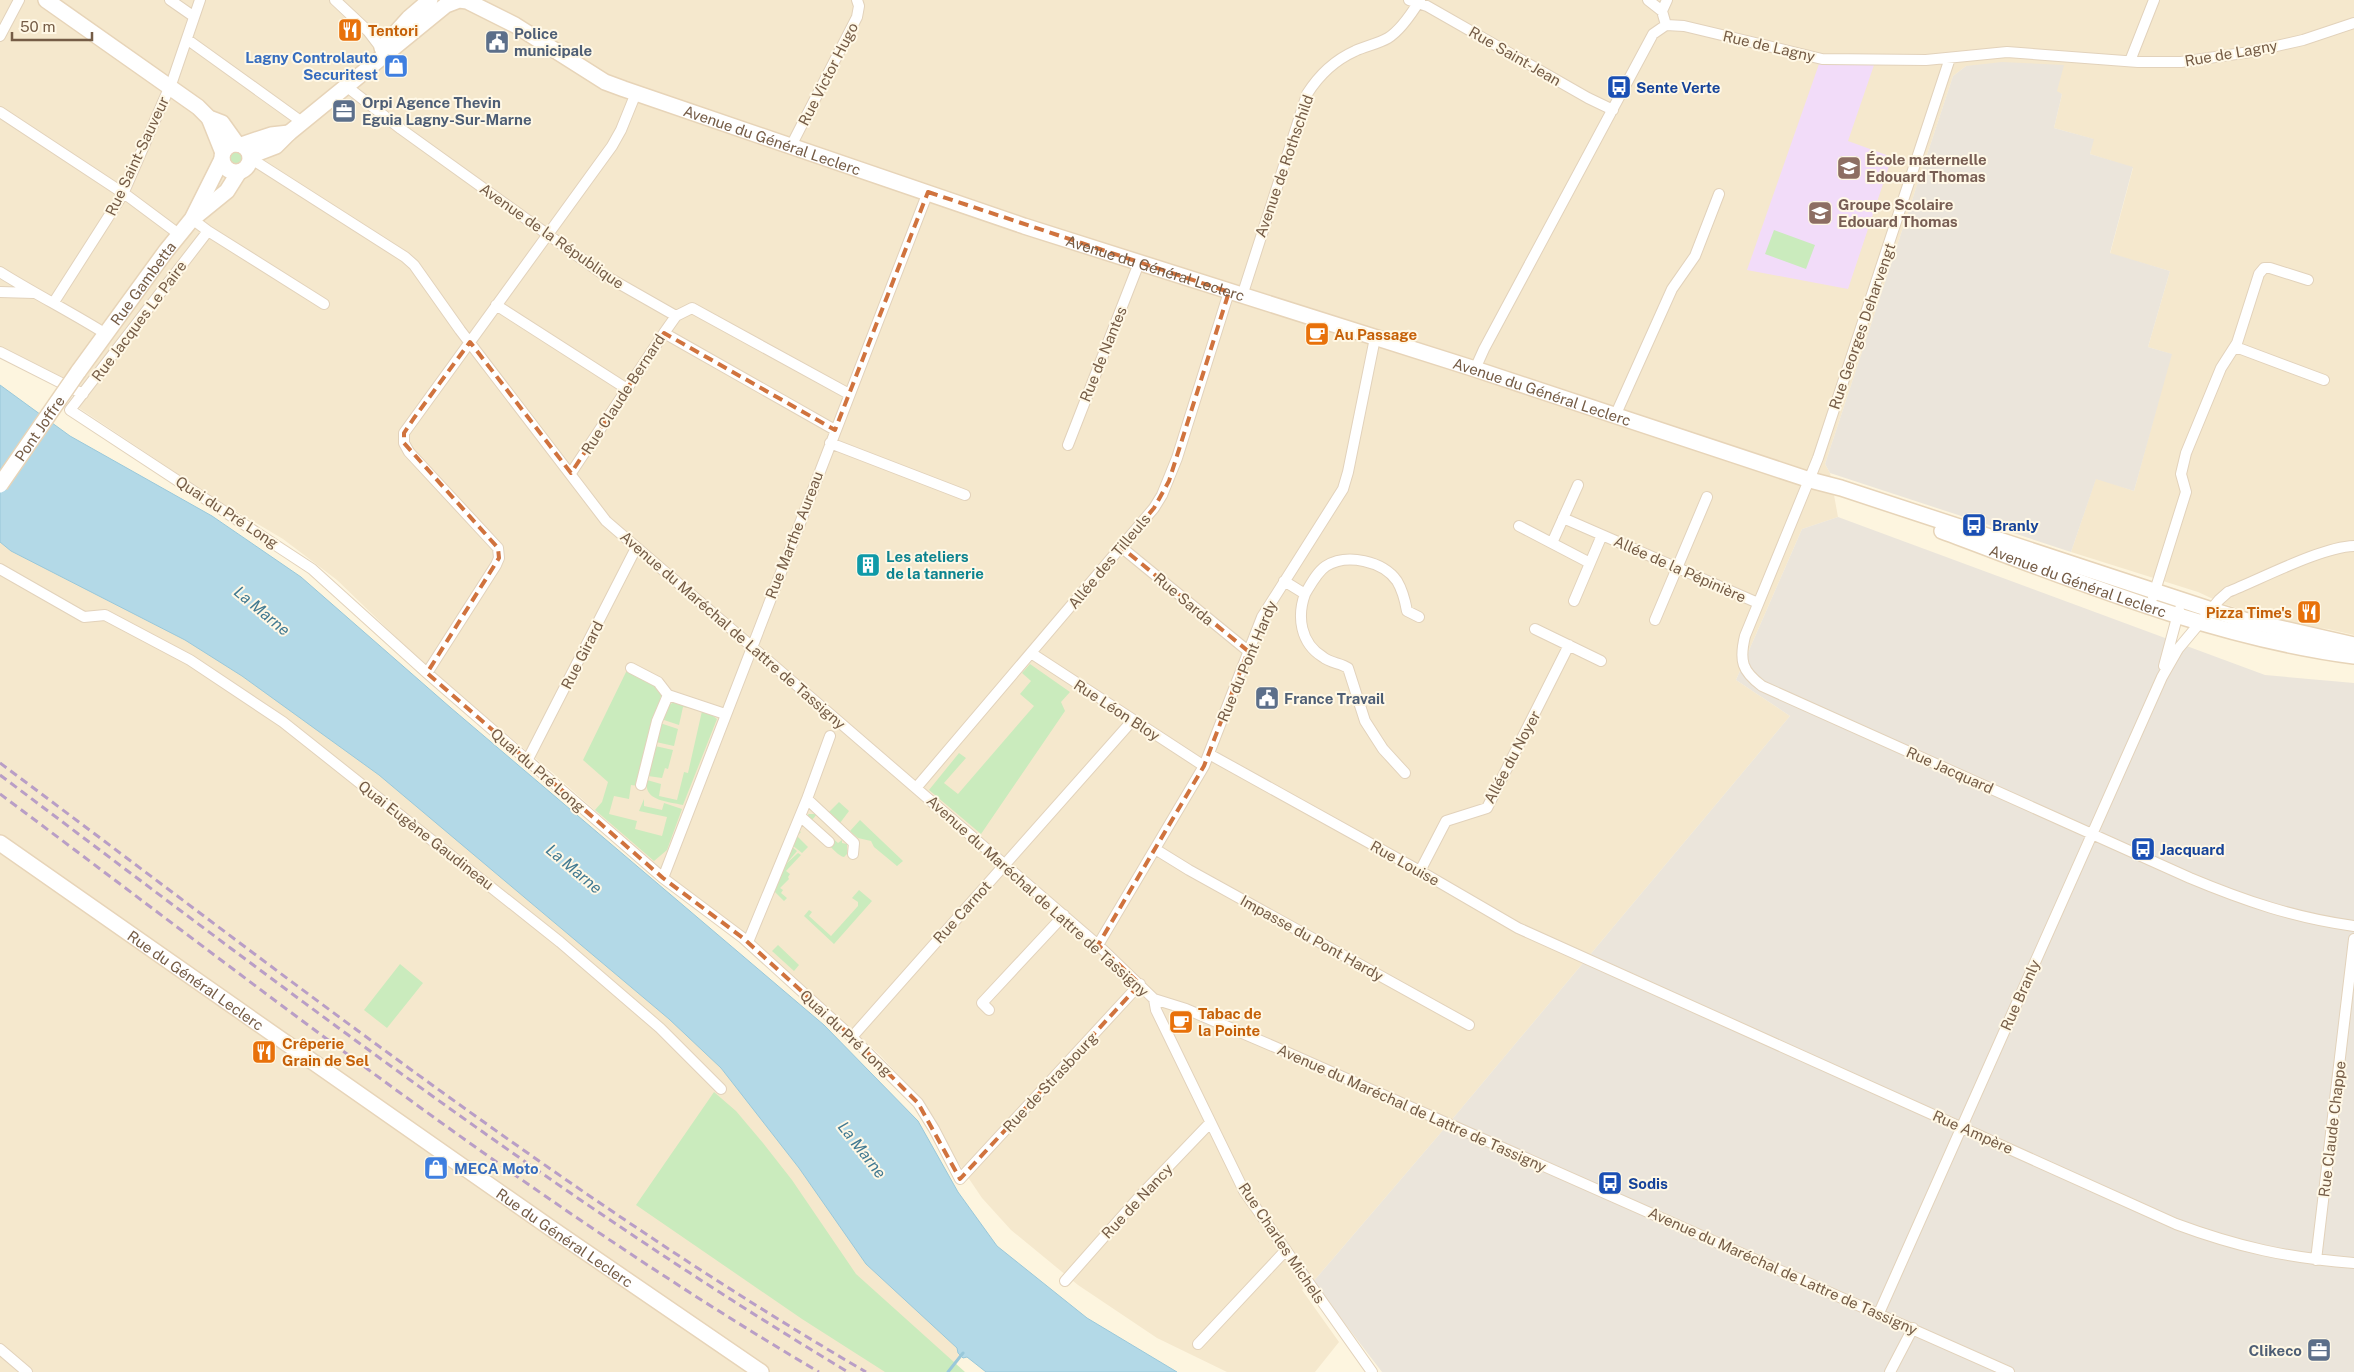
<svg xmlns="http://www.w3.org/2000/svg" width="2354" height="1372" viewBox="0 0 2354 1372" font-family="'Public Sans',sans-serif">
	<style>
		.residential { fill: #f5e8cd }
		.industrial { fill: #ebe5db }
		.education { fill: #f2dcf9 }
		.green { fill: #caebbd }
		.water { fill: #b3d9e7; stroke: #99c8da }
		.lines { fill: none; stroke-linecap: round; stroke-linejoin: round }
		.stream { stroke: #99c8da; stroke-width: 3 }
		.street-casing { stroke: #e2d2bb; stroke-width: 12 }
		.secondary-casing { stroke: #e7d4b8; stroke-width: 18 }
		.street { stroke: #fff; stroke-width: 10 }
		.secondary { stroke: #fff; stroke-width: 15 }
		.rail { stroke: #b99ec6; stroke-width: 3; stroke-dasharray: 8 5; stroke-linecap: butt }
		.secondary-bridge-casing { stroke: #e7d4b8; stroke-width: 18; stroke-linecap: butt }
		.secondary-bridge { stroke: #fff; stroke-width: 15 }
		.marked { fill: none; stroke: #d0733e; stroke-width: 4; stroke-dasharray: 10 6; stroke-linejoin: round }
		.labels { text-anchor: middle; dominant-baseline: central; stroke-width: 4; stroke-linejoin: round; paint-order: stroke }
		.food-label { font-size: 15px; font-weight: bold; fill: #c56008; stroke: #fff8e6; text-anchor: start }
		.service-label { font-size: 15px; font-weight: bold; fill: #4e5e75; stroke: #fff8e6; text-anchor: start }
		.street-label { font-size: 15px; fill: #755c46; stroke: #fff8e6 }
		.shop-label { font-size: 15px; font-weight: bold; fill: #366cbe; stroke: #fff8e6; text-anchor: end }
		.transit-label { font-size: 15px; font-weight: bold; fill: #164399; stroke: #fff8e6; text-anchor: start }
		.education-label { font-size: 15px; font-weight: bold; fill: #785e54; stroke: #fff8e6; text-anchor: start }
		.culture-label { font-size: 15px; font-weight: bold; fill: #0d838f; stroke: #fff8e6; text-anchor: start }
		.water-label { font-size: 16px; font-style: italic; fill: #417991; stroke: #fff8e6 }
	</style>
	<rect width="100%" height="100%" fill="#fdf5df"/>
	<path class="residential" d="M 0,0 L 2354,0 L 2354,635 L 2328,629 L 2291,625 L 2224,604 L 2198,592 L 2071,552 L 2096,478 L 2134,491 L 2171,354 L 2148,347 L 2170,271 L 2110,254 L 2133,168 L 2090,154 L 2093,139 L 2054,128 L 2062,94 L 1966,66 L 1953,76 L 1825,464 L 1830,473 L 1838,517 L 1802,529 L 1736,680 L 1790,716 L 1444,1129 L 1313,1282 L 1302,1290 L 1339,1342 L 1315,1372 L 1227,1372 L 1157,1338 L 1078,1285 L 1011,1230 L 982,1198 L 957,1161 L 926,1105 L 880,1055 L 752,940 L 668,876 L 553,773 L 434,674 L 337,580 L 283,539 L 217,500 L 79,408 L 76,396 L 0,348 Z
		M 0,448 L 75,493 L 967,1273 L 960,1355 L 948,1372 L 0,1372 Z"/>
	<path class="industrial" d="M 2002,62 L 2064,65 L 2057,91 L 2062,94 L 2054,128 L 2094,139 L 2090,154 L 2133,167 L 2110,253 L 2170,271 L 2148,347 L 2172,354 L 2134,491 L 2096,479 L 2071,552 L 1830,473 L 1825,464 L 1953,76 L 1966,66 Z
		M 1838,517 L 2265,675 L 2354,683 L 2354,1372 L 1382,1372 L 1313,1282 L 1444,1129 L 1790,716 L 1736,680 L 1802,529 Z"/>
	<path class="education" d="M 1819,64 L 1874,65 L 1848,141 L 1892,157 L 1848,289 L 1747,270 Z"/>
	<path class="green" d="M227 158a8 8 0 1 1 16 0a8 8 0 1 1-16 0Z
		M 1774,230 L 1815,245 L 1806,269 L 1765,254 Z
		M 1030,664 L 1070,692 L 1061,702 L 1065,711 L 981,834 L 929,790 L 959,753 L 966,758 L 944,783 L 958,794 L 1034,706 L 1020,694 L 1031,681 L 1022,673 Z
		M 627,670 L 656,684 L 661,689 L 661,696 L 639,786 L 631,785 L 629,799 L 614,796 L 609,814 L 637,821 L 635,829 L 662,836 L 667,817 L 639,811 L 644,799 L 644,806 L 662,810 L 664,803 L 682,809 L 667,850 L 654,861 L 595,810 L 602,802 L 608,782 L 583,760 Z
		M 674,702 L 695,705 L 694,709 L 683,707 L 679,725 L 661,719 L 669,705 Z
		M 702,711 L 708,712 L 717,719 L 683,805 C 667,801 643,801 647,780 L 661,784 L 659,796 L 677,800 L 684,772 L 688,773 Z
		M 660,723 L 678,729 L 674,746 L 656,742 Z
		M 655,746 L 673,750 L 668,769 L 665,768 L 662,778 L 648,776 Z
		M 839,802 L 849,811 L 840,823 L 828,813 Z
		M 809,814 L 817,814 L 812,820 L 838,843 L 842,840 L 842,843 L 847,844 L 847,854 L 844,857 C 835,856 814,826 806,816 Z
		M 860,820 L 903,861 L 897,866 L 874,847 L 871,841 L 858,838 L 850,831 Z
		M 799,831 L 801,832 L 797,836 L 808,847 L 802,853 L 792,845 Z
		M 791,846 L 797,851 L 786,864 L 798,853 L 801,855 L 786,871 L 790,874 L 788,877 L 789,879 L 780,888 L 783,890 L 781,893 L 787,898 L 784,901 L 774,891 Z
		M 859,890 L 872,901 L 834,944 L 804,916 L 809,910 L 812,912 L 809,916 L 831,936 L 858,906 L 858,902 L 852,898 Z
		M 778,945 L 799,965 L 794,971 L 772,951 Z
		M 400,964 L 423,983 L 387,1028 L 364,1010 Z
		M 714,1092 L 736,1111 L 763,1143 L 792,1180 L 856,1274 L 965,1372 L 885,1372 L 802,1319 L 636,1205 Z"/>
	<path class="water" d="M 0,385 L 70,436 L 212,516 L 301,577 L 451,708 L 824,1025 L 918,1121 L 958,1192 L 997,1246 L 1087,1318 L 1177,1372 L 986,1372 L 967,1357 L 963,1358 L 958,1353 L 957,1348 L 866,1264 L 799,1168 L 721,1068 L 669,1019 L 379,775 L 242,676 L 185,640 L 11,551 L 0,542 Z"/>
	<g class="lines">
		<path class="stream" d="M 948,1372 L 963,1353"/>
		<defs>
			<path id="street" d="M 170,0 L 193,16
				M 335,0 L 368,31 L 381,48
				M 1409,0 L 1427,6 L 1588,98 L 1613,110
				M 1648,0 L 1662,11
				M 1666,25 L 1662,11 L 1667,0
				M 0,36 L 19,0
				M 188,40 L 302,122
				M 1950,58 L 1818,458 L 1745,636 C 1739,661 1742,671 1762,686 L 2190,878 C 2245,901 2295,918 2354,926
				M 2130,61 L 2154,0
				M 346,86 L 401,129 L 604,275 L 676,316
				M 0,112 L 129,197 L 180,235
				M 791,146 L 857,17 L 859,6 L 857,0
				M 250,158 L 405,257 L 414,265 L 460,330 L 606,521 L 1098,945 L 1154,999 L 1186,1009 L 1275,1047 L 2009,1372
				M 192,219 L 208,231 L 324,304
				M 208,231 L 70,410 L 312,569 L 427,673 L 663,878 L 743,938 L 852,1037 L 918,1103 L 934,1129 L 960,1179 L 1140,984
				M 0,272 C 35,294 71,312 106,334
				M 0,292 L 34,293
				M 1242,296 L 1307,94 C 1319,75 1335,60 1355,51 C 1365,46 1378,44 1388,38 C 1401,30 1412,13 1420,0
				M 54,302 L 123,194 L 173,79 L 200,0
				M 496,305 L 627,389
				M 664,333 L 835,430
				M 2234,349 L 2241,349 L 2324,380
				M 0,352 L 83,394
				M 1475,369 L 1484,349 L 1653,34 L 1666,25 L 1684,26 L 1822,59 L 1926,60 L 2007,52 L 2138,62 L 2181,62 L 2250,52 L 2303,40 L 2354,23
				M 1615,416 L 1672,289 L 1695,256 L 1719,194
				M 830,443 L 965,495
				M 1068,445 L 1139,263
				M 571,473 L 664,333 L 676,316 L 692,308 L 849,394
				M 1563,518 L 1758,603
				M 1519,526 L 1590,563
				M 1552,543 L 1578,485
				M 1121,547 L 1248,651
				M 0,569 L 84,617 L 105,615 L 190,660 L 283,722 L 560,942 L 660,1028 L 721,1089
				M 1284,581 L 1305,594 C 1297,616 1300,643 1323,657 C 1330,663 1341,663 1348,668 L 1365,721 L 1383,749 L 1405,773
				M 1305,594 C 1311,584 1317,572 1326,566 C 1347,553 1383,561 1397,581 C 1403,591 1405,600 1407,611 L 1419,617
				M 2153,597 L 2186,492 L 2181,474 L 2186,453 L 2221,368 L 2237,343 L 2259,274 L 2264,268 L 2270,268 L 2308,280
				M 1574,601 L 1602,535
				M 1655,620 L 1707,497
				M 1535,629 L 1601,661
				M 1031,653 L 1204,766
				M 2164,666 L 2179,610
				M 631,668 L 658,682 L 668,695
				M 427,673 L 496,565 L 499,558 L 498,548 L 409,452 L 404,443 L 404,433 L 612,146 L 621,130 L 636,93
				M 1209,754 L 1420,871 L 1518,928 L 2176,1224 C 2238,1247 2288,1258 2354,1263
				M 527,761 L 636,548
				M 641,785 L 657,721 L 668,695 L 725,714
				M 916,788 L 1154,508 L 1162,495 L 1177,458 L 1229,292
				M 807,799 L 830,736
				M 800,816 L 807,799 L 854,843 L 853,854
				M 1155,849 L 1189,870 L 1469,1025
				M 1420,871 L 1446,821 L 1487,808 L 1569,645
				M 663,878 L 928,192
				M 748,942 L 800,816 L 829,842
				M 1098,945 L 1204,766 L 1262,617 L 1343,489 L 1348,472 L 1375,338
				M 1154,999 L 1156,1010 L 1244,1191 L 1372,1372
				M 989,1010 L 982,1003 L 1064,915
				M 852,1037 L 1132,721
				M 2316,1260 L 2354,939
				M 1065,1281 L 1141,1195 L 1210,1123
				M 1879,1313 L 2162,677 L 2178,649 L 2219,600 L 2228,592 C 2261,579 2321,547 2354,546
				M 1198,1344 L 1286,1250
				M 0,1349 L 27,1372
				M 1890,1372 L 1913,1328"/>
			<g id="secondary">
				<path d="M 46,0 L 198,107 L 209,118 L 222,123 L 237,144"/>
				<path d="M 382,48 L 409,18 L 430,0"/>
				<path d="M 209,118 L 223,153"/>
				<circle cx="236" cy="158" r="14"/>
				<path d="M 241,145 L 271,135 L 289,133"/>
				<path id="s1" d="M 250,156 L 276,146 L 289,133 L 446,5 L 459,0 L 467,1 L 515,25 L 605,82 L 624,89 L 1024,226 L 1475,369 L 1810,480 L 1841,488 L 2212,610 L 2244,620 L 2354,645"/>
				<path d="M 195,217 L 227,191 L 239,172"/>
				<path id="s2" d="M 78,372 L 166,251 L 192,219 L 222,159"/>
				<path id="s3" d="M 1942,531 C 2074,580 2214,638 2354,656"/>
				<path id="s4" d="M 0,843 L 552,1229 L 761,1372"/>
			</g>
		</defs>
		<use href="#street" class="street-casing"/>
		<use href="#secondary" class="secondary-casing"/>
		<use href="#street" class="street"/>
		<use href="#secondary" class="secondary"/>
		<path class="rail" d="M 0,763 C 282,973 563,1195 866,1372
			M 0,775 C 276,982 551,1194 848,1372
			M 0,794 C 266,992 533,1204 819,1372"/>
		<defs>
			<g id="secondary-bridge">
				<path id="s5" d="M 0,485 L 78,372"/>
			</g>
		</defs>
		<use href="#secondary-bridge" class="secondary-bridge-casing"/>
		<use href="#secondary-bridge" class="secondary-bridge"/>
	</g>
	<path class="marked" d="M 928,192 L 1229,292 L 1169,481 L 1154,508 L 1121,547 L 1248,651 L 1204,766 L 1098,945 L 1140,984 L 960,1179 L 918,1103 L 852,1037 L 743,938 L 663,878 L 427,673 L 499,558 L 498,548 L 404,443 L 404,433 L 414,418 L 470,342 L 571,473 L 664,333 L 835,430 Z"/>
	<defs>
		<symbol id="restaurant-square" viewBox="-11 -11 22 22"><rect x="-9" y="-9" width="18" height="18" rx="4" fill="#e8710a" stroke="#fff8e6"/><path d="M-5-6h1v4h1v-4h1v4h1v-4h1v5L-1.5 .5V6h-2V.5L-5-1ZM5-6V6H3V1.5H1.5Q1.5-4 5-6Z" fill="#fff"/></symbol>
		<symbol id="civic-square" viewBox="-11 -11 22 22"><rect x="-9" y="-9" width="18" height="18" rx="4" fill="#5c6f8a" stroke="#fff8e6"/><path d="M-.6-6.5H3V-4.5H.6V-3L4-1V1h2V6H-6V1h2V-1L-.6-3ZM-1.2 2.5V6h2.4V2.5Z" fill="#fff"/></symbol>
		<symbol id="shop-square" viewBox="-11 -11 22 22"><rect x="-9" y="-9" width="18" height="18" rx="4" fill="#3f7fe0" stroke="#fff8e6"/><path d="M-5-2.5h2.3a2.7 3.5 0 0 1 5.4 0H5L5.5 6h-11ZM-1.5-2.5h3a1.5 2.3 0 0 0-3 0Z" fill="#fff"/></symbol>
		<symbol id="bus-square" viewBox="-11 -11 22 22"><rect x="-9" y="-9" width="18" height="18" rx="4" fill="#1a4fb4" stroke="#fff8e6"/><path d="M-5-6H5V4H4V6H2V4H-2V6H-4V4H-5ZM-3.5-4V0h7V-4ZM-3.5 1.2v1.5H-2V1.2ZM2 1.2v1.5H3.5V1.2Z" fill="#fff"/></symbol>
		<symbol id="office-square" viewBox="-11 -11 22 22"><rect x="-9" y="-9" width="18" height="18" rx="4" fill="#5c6f8a" stroke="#fff8e6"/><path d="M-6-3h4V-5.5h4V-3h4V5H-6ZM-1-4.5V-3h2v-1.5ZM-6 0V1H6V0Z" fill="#fff"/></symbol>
		<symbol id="school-square" viewBox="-11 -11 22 22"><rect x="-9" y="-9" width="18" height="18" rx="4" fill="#8d6e63" stroke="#fff8e6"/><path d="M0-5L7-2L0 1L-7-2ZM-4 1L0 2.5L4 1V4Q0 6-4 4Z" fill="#fff"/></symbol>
		<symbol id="cafe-square" viewBox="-11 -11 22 22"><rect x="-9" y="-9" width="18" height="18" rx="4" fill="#e8710a" stroke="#fff8e6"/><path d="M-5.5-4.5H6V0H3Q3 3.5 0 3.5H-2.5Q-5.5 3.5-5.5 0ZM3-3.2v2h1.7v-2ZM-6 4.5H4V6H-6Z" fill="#fff"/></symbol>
		<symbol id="building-square" viewBox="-11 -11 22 22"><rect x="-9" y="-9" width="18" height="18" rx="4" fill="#0f9aa8" stroke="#fff8e6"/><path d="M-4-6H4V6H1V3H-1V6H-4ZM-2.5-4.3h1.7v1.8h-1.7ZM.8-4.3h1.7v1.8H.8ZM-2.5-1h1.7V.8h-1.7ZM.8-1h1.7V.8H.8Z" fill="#fff"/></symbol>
	</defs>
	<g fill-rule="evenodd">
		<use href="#restaurant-square" x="336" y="16" width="28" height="28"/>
		<use href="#civic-square" x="483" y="28" width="28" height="28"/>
		<use href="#shop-square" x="382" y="52" width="28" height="28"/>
		<use href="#bus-square" x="1605" y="73" width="28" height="28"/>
		<use href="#office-square" x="330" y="97" width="28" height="28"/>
		<use href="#school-square" x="1835" y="154" width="28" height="28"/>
		<use href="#school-square" x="1806" y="199" width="28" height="28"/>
		<use href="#cafe-square" x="1303" y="320" width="28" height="28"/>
		<use href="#bus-square" x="1960" y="511" width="28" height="28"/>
		<use href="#building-square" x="854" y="551" width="28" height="28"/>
		<use href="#restaurant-square" x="2295" y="598" width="28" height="28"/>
		<use href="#civic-square" x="1253" y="684" width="28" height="28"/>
		<use href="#bus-square" x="2129" y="835" width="28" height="28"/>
		<use href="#cafe-square" x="1167" y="1008" width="28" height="28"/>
		<use href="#restaurant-square" x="250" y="1038" width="28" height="28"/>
		<use href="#shop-square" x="422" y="1154" width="28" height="28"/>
		<use href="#bus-square" x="1596" y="1169" width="28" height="28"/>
		<use href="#office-square" x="2305" y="1336" width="28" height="28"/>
	</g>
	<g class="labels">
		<g class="food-label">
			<text x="368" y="30">Tentori</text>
			<text x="1334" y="334">Au Passage</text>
			<text x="2292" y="612" text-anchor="end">Pizza Time's</text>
			<text x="1198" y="1013">Tabac de<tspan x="1198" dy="17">la Pointe</tspan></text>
			<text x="282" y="1043">Crêperie<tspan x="282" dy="17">Grain de Sel</tspan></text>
		</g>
		<g class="service-label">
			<text x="514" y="33">Police<tspan x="514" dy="17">municipale</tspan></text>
			<text x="362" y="102">Orpi Agence Thevin<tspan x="362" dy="17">Eguia Lagny-Sur-Marne</tspan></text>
			<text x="1284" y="698">France Travail</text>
			<text x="2302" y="1350" text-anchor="end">Clikeco</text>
		</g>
		<g class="street-label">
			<text transform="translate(1769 46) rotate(13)">Rue de Lagny</text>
			<text transform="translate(2231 53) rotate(-10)">Rue de Lagny</text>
			<text transform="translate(1515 56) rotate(30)">Rue Saint-Jean</text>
			<text transform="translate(828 74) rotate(-63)">Rue Victor Hugo</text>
			<text stroke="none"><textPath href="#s1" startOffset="608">Avenue du Général Leclerc</textPath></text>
			<text transform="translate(137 156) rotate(-65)">Rue Saint-Sauveur</text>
			<text transform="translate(1284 166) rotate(-71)">Avenue de Rothschild</text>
			<text transform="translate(552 236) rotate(35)">Avenue de la République</text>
			<text stroke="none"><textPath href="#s1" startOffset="1012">Avenue du Général Leclerc</textPath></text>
			<text stroke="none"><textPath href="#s2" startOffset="110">Rue Gambetta</textPath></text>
			<text transform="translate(139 321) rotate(-53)">Rue Jacques Le Paire</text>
			<text transform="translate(1862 326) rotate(-71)">Rue Georges Deharvengt</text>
			<text transform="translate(1103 354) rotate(-68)">Rue de Nantes</text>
			<text stroke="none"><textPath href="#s1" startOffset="1418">Avenue du Général Leclerc</textPath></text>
			<text transform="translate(623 394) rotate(-57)">Rue Claude Bernard</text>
			<text stroke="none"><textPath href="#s5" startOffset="69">Pont Joffre</textPath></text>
			<text transform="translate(227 512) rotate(33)">Quai du Pré Long</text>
			<text transform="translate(794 535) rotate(-69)">Rue Marthe Aureau</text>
			<text transform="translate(1109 561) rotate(-50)">Allée des Tilleuls</text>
			<text transform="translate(1680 569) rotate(24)">Allée de la Pépinière</text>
			<text stroke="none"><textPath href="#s3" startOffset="145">Avenue du Général Leclerc</textPath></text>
			<text transform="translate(1184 599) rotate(40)">Rue Sarda</text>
			<text transform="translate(733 630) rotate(41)">Avenue du Maréchal de Lattre de Tassigny</text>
			<text transform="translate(582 655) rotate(-63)">Rue Girard</text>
			<text transform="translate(1247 661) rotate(-67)">Rue du Pont Hardy</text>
			<text transform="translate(1117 710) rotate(33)">Rue Léon Bloy</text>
			<text transform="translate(1512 757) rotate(-62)">Allée du Noyer</text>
			<text transform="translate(538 770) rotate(41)">Quai du Pré Long</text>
			<text transform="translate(1950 770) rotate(24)">Rue Jacquard</text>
			<text transform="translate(426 835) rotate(38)">Quai Eugène Gaudineau</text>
			<text transform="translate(1405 863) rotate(29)">Rue Louise</text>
			<text transform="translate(1038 896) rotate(42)">Avenue du Maréchal de Lattre de Tassigny</text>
			<text transform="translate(962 912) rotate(-48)">Rue Carnot</text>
			<text transform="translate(1312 938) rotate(29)">Impasse du Pont Hardy</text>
			<text stroke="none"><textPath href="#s4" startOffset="239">Rue du Général Leclerc</textPath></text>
			<text transform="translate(2020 995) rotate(-66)">Rue Branly</text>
			<text transform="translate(846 1033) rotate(43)">Quai du Pré Long</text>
			<text transform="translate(1050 1082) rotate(-47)">Rue de Strasbourg</text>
			<text transform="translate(1412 1108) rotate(24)">Avenue du Maréchal de Lattre de Tassigny</text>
			<text transform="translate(2332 1129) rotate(-83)">Rue Claude Chappe</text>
			<text transform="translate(1973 1132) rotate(24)">Rue Ampère</text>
			<text transform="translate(1137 1201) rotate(-47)">Rue de Nancy</text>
			<text stroke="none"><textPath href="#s4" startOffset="689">Rue du Général Leclerc</textPath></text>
			<text transform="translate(1282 1243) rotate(56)">Rue Charles Michels</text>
			<text transform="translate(1783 1271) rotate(24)">Avenue du Maréchal de Lattre de Tassigny</text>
		</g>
		<g class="shop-label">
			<text x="378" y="57">Lagny Controlauto<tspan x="378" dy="17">Securitest</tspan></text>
			<text x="454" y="1168" text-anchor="start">MECA Moto</text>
		</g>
		<g class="transit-label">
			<text x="1636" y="87">Sente Verte</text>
			<text x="1992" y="525">Branly</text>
			<text x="2160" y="849">Jacquard</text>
			<text x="1628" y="1183">Sodis</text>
		</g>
		<g class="education-label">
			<text x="1866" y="159">École maternelle<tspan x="1866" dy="17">Edouard Thomas</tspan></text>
			<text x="1838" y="204">Groupe Scolaire<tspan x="1838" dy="17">Edouard Thomas</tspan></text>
		</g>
		<g class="culture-label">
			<text x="886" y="556">Les ateliers<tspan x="886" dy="17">de la tannerie</tspan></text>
		</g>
		<g class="water-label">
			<text transform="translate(262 611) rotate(40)">La Marne</text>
			<text transform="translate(574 869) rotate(40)">La Marne</text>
			<text transform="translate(862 1150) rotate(52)">La Marne</text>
		</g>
	</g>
	<path d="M12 32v8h80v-8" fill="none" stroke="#755c46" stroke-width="2.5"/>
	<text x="20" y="32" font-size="15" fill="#755c46" stroke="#fff8e6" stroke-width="4" paint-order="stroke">50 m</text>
</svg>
